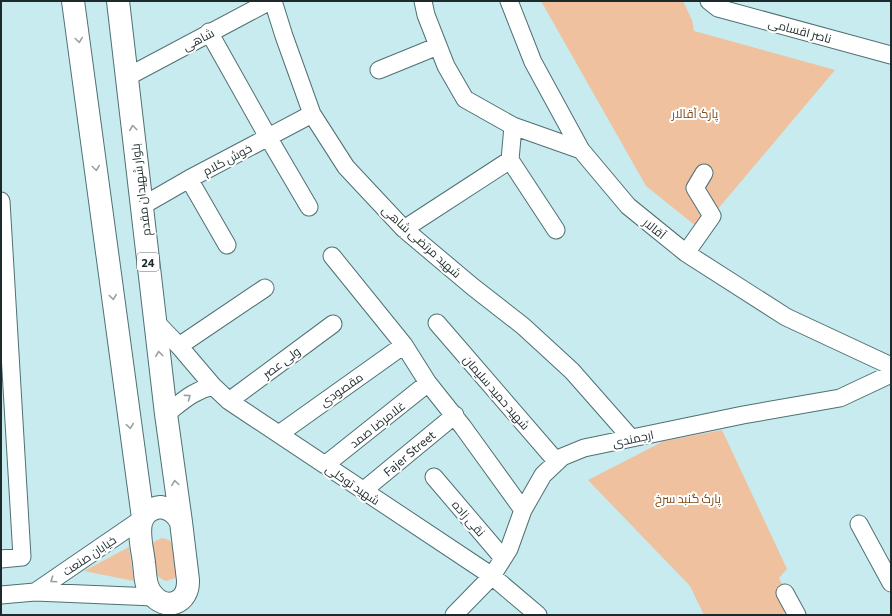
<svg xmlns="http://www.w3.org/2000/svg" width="892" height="616" viewBox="0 0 892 616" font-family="Commissioner,Cairo,sans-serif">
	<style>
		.green { fill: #efc19f }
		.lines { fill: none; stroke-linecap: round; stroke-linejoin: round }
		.minor-casing { stroke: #4f7073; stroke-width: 19 }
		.major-casing { stroke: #4f7073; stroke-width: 24 }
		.minor { stroke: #fff; stroke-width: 17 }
		.major { stroke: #fff; stroke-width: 22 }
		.oneway { stroke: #999fa0 }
		.labels { text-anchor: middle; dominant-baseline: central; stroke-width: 4; stroke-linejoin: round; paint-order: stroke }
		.shield { fill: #fff; stroke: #606a6b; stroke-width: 1 }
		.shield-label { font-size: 11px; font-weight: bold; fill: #1c2a2b }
		.street-label { font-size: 12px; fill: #1c2a2b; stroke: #fff }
		.park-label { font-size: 12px; fill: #7f4814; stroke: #fff }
	</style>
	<rect width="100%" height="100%" fill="#c7ebee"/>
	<path class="green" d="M 541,1 L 683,1 L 692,20 L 694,31 L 835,70 L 712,216 L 707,235 L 646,186 Z
		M 722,430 L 787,569 L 779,578 L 794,608 L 780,615 L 704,615 L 690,586 L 588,480 L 664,441 Z
		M 162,538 L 169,540 L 174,546 L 178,570 L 175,578 L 166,581 C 161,579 158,577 156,573 C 153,568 150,546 154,542 C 156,540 160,539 162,538 Z
		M 129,547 L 134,581 L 84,571 Z"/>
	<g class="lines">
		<defs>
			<path id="minor" d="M 273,1 L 284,36 L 312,114 L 346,167 L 404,229 L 473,287 L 523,326 L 572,371 L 631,438
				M 423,1 L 426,15 L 446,66 L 465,99 L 513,126
				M 509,1 L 533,62 L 581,150 L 628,206 L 686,253 L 786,317 L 891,366
				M 709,1 L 718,8 L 891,55
				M 209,32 L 268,137 L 309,207
				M 379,70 L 438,46
				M 127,77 L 270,1
				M 510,160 L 556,230
				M 189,179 L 227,245
				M 1,201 L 22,557 L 1,559
				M 142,206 L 189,179 L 312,114
				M 404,229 L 510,160 L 513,126 L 581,150
				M 686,253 L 712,216 L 695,188 L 704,173
				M 332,256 L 404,345 L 428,383 L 463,427 L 523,510
				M 155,321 L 179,346 L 213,386 L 229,401 L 492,576 L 538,615
				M 437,323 L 557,462
				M 179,346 L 265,288
				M 229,401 L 333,324
				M 166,414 C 182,402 192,391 213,386
				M 279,434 L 404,345
				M 325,465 L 428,383
				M 434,477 L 503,558
				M 364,490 L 455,415
				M 143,518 L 35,592 L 154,597
				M 859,524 L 891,583
				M 785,593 L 797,615
				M 1,595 L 35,592
				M 454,615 L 492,576 L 509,549 L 523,510 L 543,475 L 562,457 L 584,448 L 743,415 L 840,398 L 891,374"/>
			<path id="major" d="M 73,1 L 143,518
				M 118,1 L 166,414 L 181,522
				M 161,507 C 171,509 176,513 181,522 L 188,580 C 189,604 165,612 151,593 C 149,591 148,587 147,585 C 145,578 145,570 144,563 C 143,552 138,535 141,523 C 143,513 152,508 161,507 Z"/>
		</defs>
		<use href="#minor" class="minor-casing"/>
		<use href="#major" class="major-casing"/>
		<use href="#minor" class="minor"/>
		<use href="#major" class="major"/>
	</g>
	<defs><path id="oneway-chevron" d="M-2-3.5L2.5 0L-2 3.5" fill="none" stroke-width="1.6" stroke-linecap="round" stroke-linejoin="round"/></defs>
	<g class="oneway">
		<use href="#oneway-chevron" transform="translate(79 40) rotate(82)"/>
		<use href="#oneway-chevron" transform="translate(133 128) rotate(-97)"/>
		<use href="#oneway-chevron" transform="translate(96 168) rotate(82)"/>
		<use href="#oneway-chevron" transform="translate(113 297) rotate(82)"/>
		<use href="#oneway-chevron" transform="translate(159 354) rotate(-97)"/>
		<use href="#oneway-chevron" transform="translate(188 397) rotate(-36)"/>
		<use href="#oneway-chevron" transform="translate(130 426) rotate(82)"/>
		<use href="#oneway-chevron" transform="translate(175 483) rotate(-98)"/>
		<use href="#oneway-chevron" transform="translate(53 580) rotate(146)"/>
	</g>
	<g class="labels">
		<rect class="shield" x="137" y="253" width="22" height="18" rx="3"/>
		<g class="shield-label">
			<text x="148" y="262">24</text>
		</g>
		<g class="street-label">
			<text transform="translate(800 30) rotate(15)">ناصر اقسامی</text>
			<text transform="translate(198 39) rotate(-28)">شاهی</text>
			<text transform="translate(227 159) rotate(-28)">خوش کلام</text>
			<text transform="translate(140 190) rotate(-97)">بلوار شهیدان مقدم</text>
			<text transform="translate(655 228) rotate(39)">آقالار</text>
			<text transform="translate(422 241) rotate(42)">شهید مرتضی شاهی</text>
			<text transform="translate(281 362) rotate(-37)">ولی عصر</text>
			<text transform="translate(341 389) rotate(-35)">مقصودی</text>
			<text transform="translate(497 392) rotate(49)">شهید حمید سلیمان</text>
			<text transform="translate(377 424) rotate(-38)">غلامرضا صمد</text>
			<text transform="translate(633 438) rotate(-12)">ارجمندی</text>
			<text transform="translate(409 453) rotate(-40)">Fajer Street</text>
			<text transform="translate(353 484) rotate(34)">شهید توکلی</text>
			<text transform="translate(469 518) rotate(49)">نقی زاده</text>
			<text transform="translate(89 555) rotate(-34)">خیابان صنعت</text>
		</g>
		<g class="park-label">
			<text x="695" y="113">پارک آقالار</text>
			<text x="688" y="498">پارک گنبد سرخ</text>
		</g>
	</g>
	<rect width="892" height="616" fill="none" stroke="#1c2a2b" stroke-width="4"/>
</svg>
